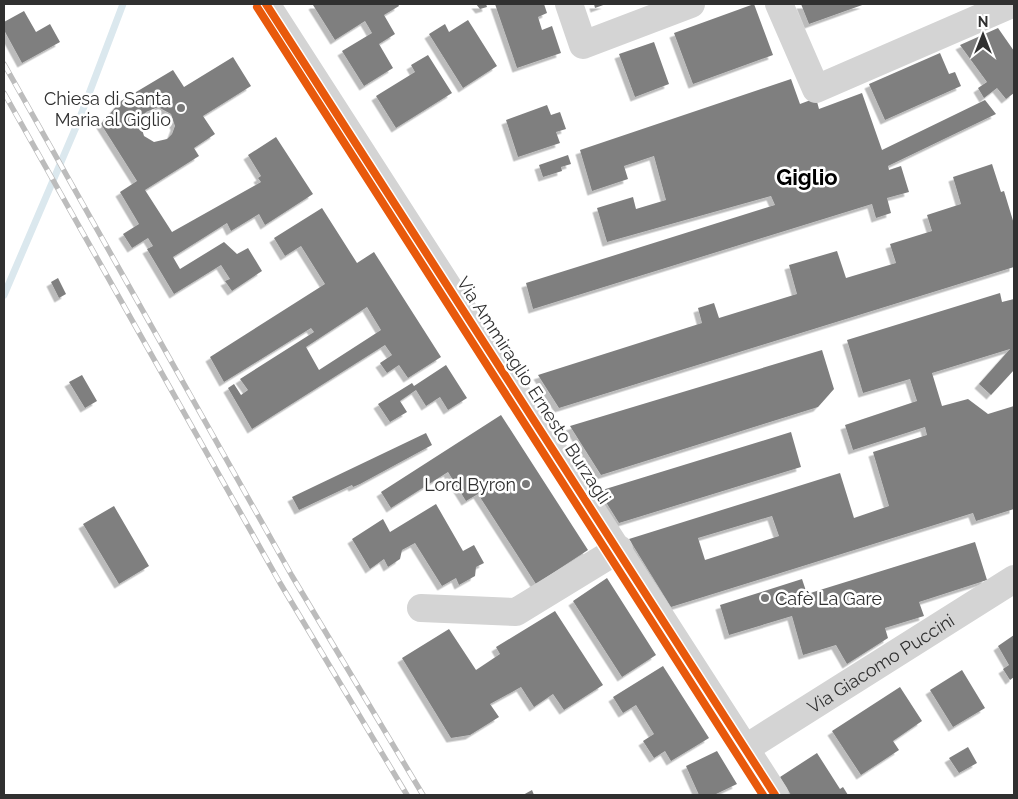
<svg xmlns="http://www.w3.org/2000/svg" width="1018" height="799" viewBox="0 0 1018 799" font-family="Raleway,sans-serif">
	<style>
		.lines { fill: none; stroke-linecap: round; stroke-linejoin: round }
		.stream { stroke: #dbe8ee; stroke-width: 7 }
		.building { fill: #7f7f7f; fill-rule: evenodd; filter: url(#shadow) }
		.minor { stroke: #d4d4d4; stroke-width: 28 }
		.rail-casing { stroke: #bcbcbc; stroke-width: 5.5 }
		.rail { stroke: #fff; stroke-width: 4; stroke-dasharray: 11; stroke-linecap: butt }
		.cycleway-casing { stroke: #fff; stroke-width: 11 }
		.cycleway { stroke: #e8590c; stroke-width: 8 }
		.poi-dot { fill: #787878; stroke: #fff; stroke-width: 2 }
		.labels { text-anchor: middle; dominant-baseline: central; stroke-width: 5; stroke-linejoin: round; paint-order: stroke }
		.poi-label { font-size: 18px; fill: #303030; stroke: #fff; text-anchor: end }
		.street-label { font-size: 18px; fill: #303030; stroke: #fff }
		.district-label { font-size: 22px; font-weight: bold; fill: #000; stroke: #fff }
	</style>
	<defs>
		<filter id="shadow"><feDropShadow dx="-4.5" dy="4.5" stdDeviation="0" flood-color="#0004"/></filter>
	</defs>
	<rect width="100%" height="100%" fill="#fff"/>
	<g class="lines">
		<path class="stream" d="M 4,295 L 79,120 L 123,4"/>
	</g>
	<path class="building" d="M 315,4 L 398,4 L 399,6 L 384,15 L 395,34 L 379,44 L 393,68 L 364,86 L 342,51 L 372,33 L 368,26 L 365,21 L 335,40 L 313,5 Z
		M 476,4 L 486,4 L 487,7 L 480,9 Z
		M 495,4 L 544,4 L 547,13 L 538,17 L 542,30 L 552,26 L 561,53 L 517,68 Z
		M 594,4 L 606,4 L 595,8 Z
		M 754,4 L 773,55 L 693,84 L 674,33 Z
		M 801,4 L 865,4 L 809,24 Z
		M 24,11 L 36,32 L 50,24 L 60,42 L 22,63 L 4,30 L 4,22 Z
		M 468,20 L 497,66 L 463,88 L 429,34 L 445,24 L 449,32 Z
		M 998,28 L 1014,51 L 1014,93 L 1006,99 L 997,88 L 984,98 L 978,88 L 987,82 L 960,45 Z
		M 654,42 L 669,84 L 635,97 L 619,54 Z
		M 940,53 L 949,74 L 955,72 L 961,86 L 885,120 L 869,84 Z
		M 428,55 L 452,93 L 396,128 L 376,96 L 415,72 L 411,65 Z
		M 233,57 L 251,86 L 203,116 L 215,134 L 194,148 L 199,156 L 145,190 L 172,232 L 261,182 L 258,178 L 261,176 L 248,155 L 276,137 L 313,194 L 265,225 L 259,214 L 231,231 L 227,223 L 173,257 L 180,269 L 224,242 L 237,254 L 248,248 L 262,271 L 232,291 L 225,281 L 230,279 L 221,265 L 174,294 L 147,249 L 153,246 L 148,238 L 132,248 L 123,234 L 139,224 L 120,192 L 137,181 L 101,124 L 121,101 L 173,70 L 184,87 ZM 158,107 L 171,114 L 175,126 L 172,134 L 167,139 L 154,142 L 144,136 L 140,123 L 146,112 Z
		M 791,79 L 800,104 L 816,98 L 819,109 L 862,93 L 882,150 L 985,100 L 996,114 L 888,166 L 889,170 L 901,166 L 909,192 L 887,198 L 891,213 L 876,218 L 872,204 L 533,309 L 526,283 L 775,205 L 771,196 L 607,242 L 597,208 L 633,197 L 636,209 L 666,200 L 654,156 L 624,166 L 628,179 L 592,191 L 580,150 Z
		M 547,105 L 551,115 L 560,112 L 566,129 L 556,132 L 560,143 L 518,157 L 506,120 Z
		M 568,155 L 571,164 L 561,167 L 562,171 L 543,177 L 539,165 Z
		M 992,164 L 1001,192 L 1004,191 L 1014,224 L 1014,267 L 559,408 L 538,375 L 702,323 L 698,308 L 714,303 L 719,318 L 797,294 L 789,265 L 837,251 L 846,278 L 896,263 L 890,244 L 932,231 L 927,215 L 961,204 L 953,177 Z
		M 322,208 L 357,263 L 374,252 L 441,357 L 408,378 L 399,365 L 387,373 L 380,363 L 392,355 L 385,345 L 252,429 L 228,388 L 234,384 L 241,395 L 248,390 L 240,379 L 314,332 L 311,328 L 224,382 L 210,357 L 325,284 L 301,246 L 285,256 L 274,238 ZM 367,307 L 381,330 L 319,370 L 306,347 Z
		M 58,278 L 66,294 L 59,298 L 51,282 Z
		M 1000,293 L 1002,302 L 1014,299 L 1014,370 L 991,395 L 979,384 L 1010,349 L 932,373 L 942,406 L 968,399 L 988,414 L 1014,406 L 1014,509 L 976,521 L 973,513 L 671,607 L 629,539 L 840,473 L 854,518 L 889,506 L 873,452 L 927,435 L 925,427 L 853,450 L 845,425 L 917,401 L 910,379 L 863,393 L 847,340 ZM 772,516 L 779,536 L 705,560 L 698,538 Z
		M 822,350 L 834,389 L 818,407 L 601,475 L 570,426 Z
		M 446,365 L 467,398 L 448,410 L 440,397 L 426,406 L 416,390 L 400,401 L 407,412 L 390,422 L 378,404 L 412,383 L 414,386 Z
		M 82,375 L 97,401 L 85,408 L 69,382 Z
		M 501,415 L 588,550 L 536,584 L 478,494 L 466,501 L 448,472 L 391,508 L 381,492 Z
		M 791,432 L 801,467 L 619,523 L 599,491 Z
		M 426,433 L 432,445 L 360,484 L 353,487 L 352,485 L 299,510 L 292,497 Z
		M 436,504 L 463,551 L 474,545 L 484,563 L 476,567 L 475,576 L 459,585 L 456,578 L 442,586 L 415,543 L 402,550 L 400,559 L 388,567 L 384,559 L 370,569 L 352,539 L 383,519 L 390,532 Z
		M 114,506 L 149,566 L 119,584 L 83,524 Z
		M 975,542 L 987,580 L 919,602 L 924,616 L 885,628 L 888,638 L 847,664 L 836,645 L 803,655 L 792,616 L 729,635 L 720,605 L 802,579 L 807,594 Z
		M 607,578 L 656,655 L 622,677 L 573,601 Z
		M 555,611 L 603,685 L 564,710 L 553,694 L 534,707 L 521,687 L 490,704 L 499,717 L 470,735 L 451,738 L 402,658 L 449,629 L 476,670 L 500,654 L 496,647 Z
		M 1014,635 L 1014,677 L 1010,680 L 1003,669 L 1009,665 L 998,646 Z
		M 663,666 L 709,738 L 671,761 L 665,751 L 654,758 L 643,741 L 654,734 L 636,705 L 623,713 L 613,697 Z
		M 962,670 L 985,708 L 953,727 L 930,690 Z
		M 900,687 L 922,721 L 893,741 L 899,750 L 861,775 L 832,731 Z
		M 968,747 L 977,763 L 959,773 L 949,758 Z
		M 717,751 L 737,784 L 714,795 L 699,795 L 686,766 Z
		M 817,753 L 840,789 L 843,787 L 848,795 L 791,795 L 780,777 Z
		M 532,790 L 534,795 L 523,795 Z"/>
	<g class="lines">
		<g class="minor">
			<path d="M 266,4 L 775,795"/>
			<path d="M 569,4 L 583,45 L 691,4"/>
			<path d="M 779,4 L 816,89 L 1012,4"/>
			<path d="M 421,608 L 516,612 L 619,549"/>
			<path id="s1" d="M 746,748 L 1014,579"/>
		</g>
		<defs>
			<path id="rail" d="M 4,64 L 292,576 L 423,795
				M 4,93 L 280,583 L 407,795"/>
		</defs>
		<use href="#rail" class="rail-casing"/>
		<use href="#rail" class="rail"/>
		<defs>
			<path id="cycleway" d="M 266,4 L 775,795
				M 257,7 L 763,795"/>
		</defs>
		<use href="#cycleway" class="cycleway-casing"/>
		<use href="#cycleway" class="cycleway"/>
	</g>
	<g class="poi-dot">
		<circle cx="181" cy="108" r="5"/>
		<circle cx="526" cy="484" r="5"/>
		<circle cx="765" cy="598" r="5"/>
	</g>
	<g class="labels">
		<g class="poi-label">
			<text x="171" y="98">Chiesa di Santa<tspan x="171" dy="21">Maria al Giglio</tspan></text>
			<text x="516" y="484">Lord Byron</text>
			<text x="775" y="598" text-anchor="start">Cafè La Gare</text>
		</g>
		<g class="street-label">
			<text transform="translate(534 390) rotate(57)">Via Ammiraglio Ernesto Burzagli</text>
			<text stroke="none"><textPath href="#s1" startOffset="159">Via Giacomo Puccini</textPath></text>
		</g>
		<g class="district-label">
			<text x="807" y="177">Giglio</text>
		</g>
	</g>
	<rect width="1018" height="799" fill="none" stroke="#303030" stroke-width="10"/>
	<g transform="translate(983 35)" stroke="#ffffff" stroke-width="4" paint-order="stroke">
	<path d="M0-4L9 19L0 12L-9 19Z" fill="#303030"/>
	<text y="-8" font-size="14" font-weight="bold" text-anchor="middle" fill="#303030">N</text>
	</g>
</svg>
